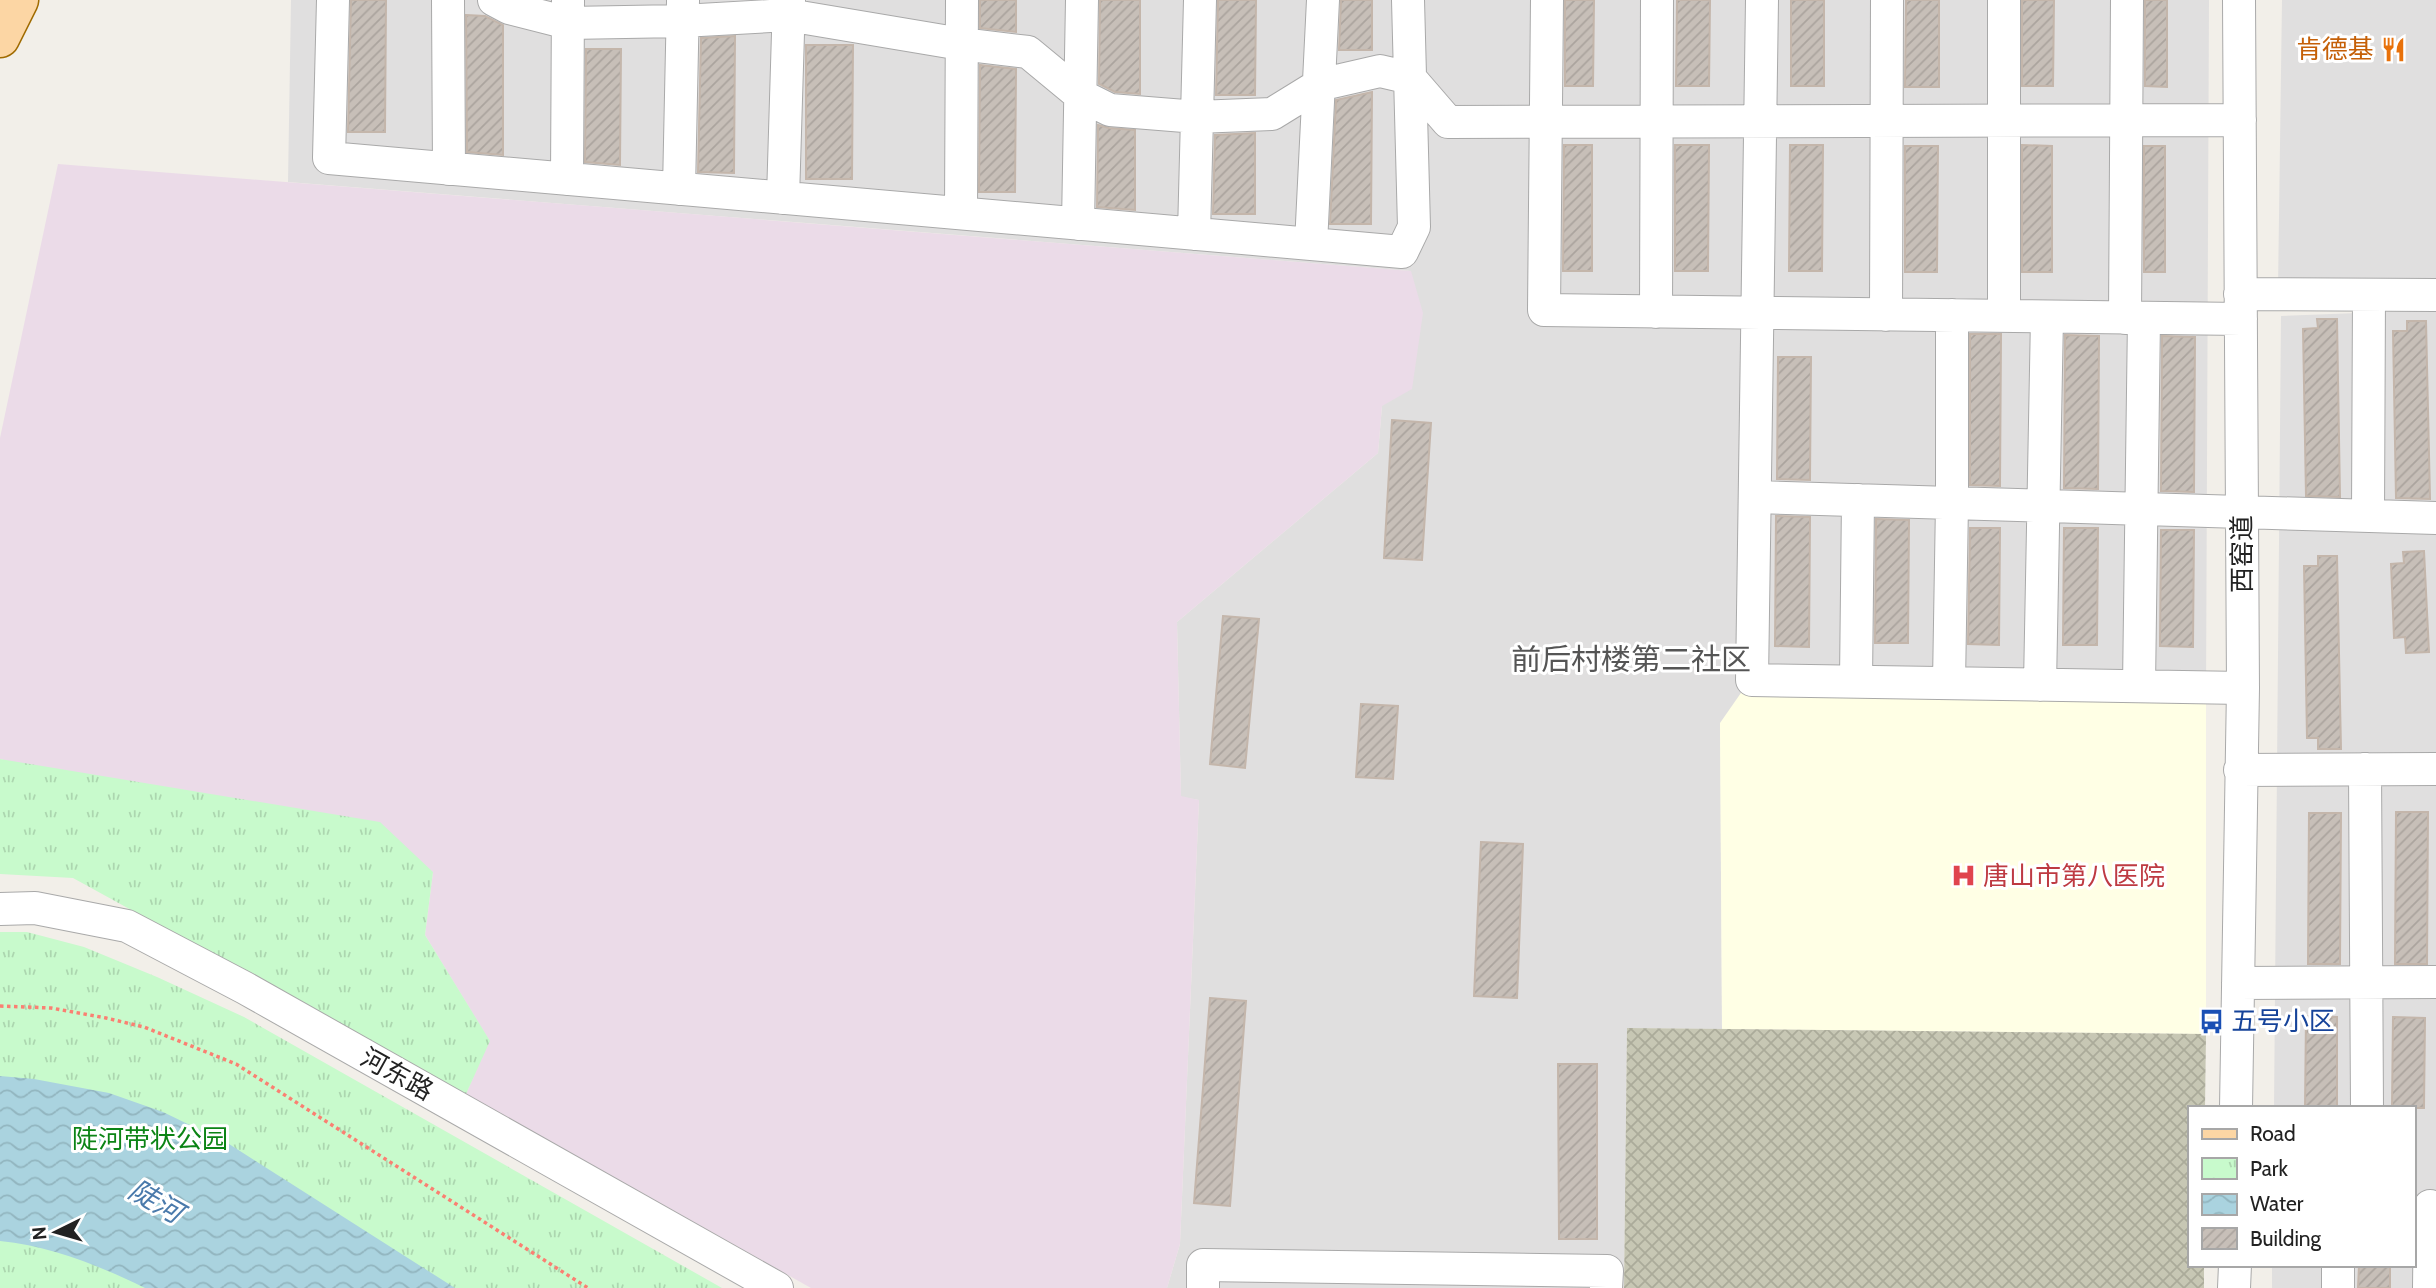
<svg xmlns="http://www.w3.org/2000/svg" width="2436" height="1288" viewBox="0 0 2436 1288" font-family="Cabin,'Noto Sans SC',sans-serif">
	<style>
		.residential { fill: #e0dfdf }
		.industrial { fill: #ebdbe8 }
		.education { fill: #ffffe5 }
		.construction { fill: url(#construction-cross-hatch) }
		.park { fill: url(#park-tufts) }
		.water { fill: url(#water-waves) }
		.building { fill: url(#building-hatch); stroke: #c4b6ab; stroke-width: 2 }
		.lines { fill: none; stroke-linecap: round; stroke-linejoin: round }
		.minor-casing { stroke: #a9a9a9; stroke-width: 34 }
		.major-casing { stroke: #a06b00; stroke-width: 41 }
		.path { stroke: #fa8072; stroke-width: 3.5; stroke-dasharray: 3.5 3.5; stroke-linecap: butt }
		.minor { stroke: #fff; stroke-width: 32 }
		.major { stroke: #fcd6a4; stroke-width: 38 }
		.labels { text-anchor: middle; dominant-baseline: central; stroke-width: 6; stroke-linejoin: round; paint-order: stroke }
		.food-label { font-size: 26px; fill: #c56008; stroke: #fff; text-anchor: end }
		.street-label { font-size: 26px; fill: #222; stroke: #fff }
		.health-label { font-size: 26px; fill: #be3a42; stroke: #fff; text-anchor: start }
		.transit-label { font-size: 26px; fill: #164399; stroke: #fff; text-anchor: start }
		.park-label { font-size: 26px; fill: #0c8416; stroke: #fff }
		.water-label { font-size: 28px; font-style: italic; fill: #4a7aab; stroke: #fff }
		.quarter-label { font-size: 30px; fill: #555; stroke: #fff }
	</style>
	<defs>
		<pattern id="construction-cross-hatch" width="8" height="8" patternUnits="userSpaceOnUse" patternTransform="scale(1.75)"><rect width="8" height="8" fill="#c7c7b4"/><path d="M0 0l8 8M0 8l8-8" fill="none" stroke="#abab9a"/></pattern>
		<pattern id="park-tufts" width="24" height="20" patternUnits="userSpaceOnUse" patternTransform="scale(1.75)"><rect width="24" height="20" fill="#c8facc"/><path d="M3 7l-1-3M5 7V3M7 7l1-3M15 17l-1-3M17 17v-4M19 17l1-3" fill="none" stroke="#acd6af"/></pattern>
		<pattern id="water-waves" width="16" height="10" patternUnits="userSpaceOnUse" patternTransform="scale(1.75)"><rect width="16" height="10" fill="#aad3df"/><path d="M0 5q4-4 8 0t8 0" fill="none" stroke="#92b5bf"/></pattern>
		<pattern id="building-hatch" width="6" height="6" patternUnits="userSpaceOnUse" patternTransform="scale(1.75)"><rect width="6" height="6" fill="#c7bfb8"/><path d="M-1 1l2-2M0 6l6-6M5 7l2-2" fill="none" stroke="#aba49e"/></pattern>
	</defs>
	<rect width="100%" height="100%" fill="#f2efe9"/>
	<path class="residential" d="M 291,0 L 2209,0 L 2206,696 L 1720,723 L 1722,1029 L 1627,1028 L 1624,1288 L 1167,1288 L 1180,1244 L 1199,800 L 1181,797 L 1177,622 L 1378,453 L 1382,406 L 1411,271 L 288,182 Z
		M 2282,0 L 2436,0 L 2436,282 L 2278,289 Z
		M 2436,310 L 2436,1288 L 2272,1288 L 2272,1265 L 2413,1265 L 2413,1108 L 2274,1108 L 2281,316 Z"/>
	<path class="industrial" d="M 58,164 L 1411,271 L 1423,313 L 1412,389 L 1382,406 L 1378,453 L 1177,622 L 1181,796 L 1199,800 L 1180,1244 L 1167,1288 L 811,1288 L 466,1094 L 489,1040 L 425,935 L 433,872 L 0,759 L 0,438 Z"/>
	<path class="education" d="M 1743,690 L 2206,696 L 2206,1034 L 1722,1029 L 1720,723 Z"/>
	<path class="construction" d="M 1627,1028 L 2206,1034 L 2205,1108 L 2189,1108 L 2189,1265 L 2204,1265 L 2204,1288 L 1624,1288 Z"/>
	<path class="park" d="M 0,759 L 380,822 L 433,872 L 425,935 L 490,1041 L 466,1094 L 73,878 L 0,874 Z
		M 0,932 L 27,932 L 84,947 L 157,977 L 244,1017 L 722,1288 L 0,1288 Z"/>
	<path class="water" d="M 0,1076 L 34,1079 L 109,1093 L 163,1112 L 229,1144 L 455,1288 L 145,1288 C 100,1266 51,1246 0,1241 Z"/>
	<path class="building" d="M 351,0 L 386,0 L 385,132 L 348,132 Z
		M 980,0 L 1016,0 L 1016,32 L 980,28 Z
		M 1100,0 L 1140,0 L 1140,94 L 1115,92 L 1099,84 Z
		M 1218,0 L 1256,0 L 1255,95 L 1216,95 Z
		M 1341,0 L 1372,0 L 1372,50 L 1339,50 Z
		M 1565,0 L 1594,0 L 1593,86 L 1565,86 Z
		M 1677,0 L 1710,0 L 1709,86 L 1676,86 Z
		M 1791,0 L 1824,0 L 1824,86 L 1791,86 Z
		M 1906,0 L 1939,0 L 1939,87 L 1905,87 Z
		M 2022,0 L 2054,0 L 2053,86 L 2022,86 Z
		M 2145,0 L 2167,0 L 2167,87 L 2145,86 Z
		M 466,15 L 485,16 L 503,25 L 503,155 L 467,152 Z
		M 735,36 L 734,173 L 698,172 L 701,38 Z
		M 806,45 L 853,45 L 852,179 L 806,179 Z
		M 586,49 L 621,49 L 620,165 L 585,162 Z
		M 980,65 L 1016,69 L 1015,192 L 979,192 Z
		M 1372,92 L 1371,224 L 1330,224 L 1336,100 Z
		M 1098,125 L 1109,128 L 1135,130 L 1135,210 L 1097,207 Z
		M 1255,133 L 1255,214 L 1213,214 L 1215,135 Z
		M 1564,145 L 1592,145 L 1592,271 L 1563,271 Z
		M 1675,145 L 1709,145 L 1708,271 L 1675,271 Z
		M 1790,145 L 1823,145 L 1822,271 L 1789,271 Z
		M 2022,145 L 2052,146 L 2052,272 L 2022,272 Z
		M 1905,146 L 1938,146 L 1937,272 L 1905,272 Z
		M 2144,146 L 2165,146 L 2165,272 L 2144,272 Z
		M 2317,319 L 2337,319 L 2340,497 L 2306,496 L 2303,329 L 2318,328 Z
		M 2407,321 L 2426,321 L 2430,499 L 2396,498 L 2393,331 L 2407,331 Z
		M 1970,334 L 2001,334 L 2000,486 L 1970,485 Z
		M 2065,335 L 2099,336 L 2098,489 L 2064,488 Z
		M 2162,336 L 2195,337 L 2194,492 L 2161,491 Z
		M 1778,357 L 1811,357 L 1810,480 L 1777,479 Z
		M 1392,420 L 1431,423 L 1422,560 L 1384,558 Z
		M 1776,516 L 1810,517 L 1809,647 L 1775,646 Z
		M 1876,519 L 1909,520 L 1908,643 L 1875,643 Z
		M 1970,528 L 2000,528 L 1999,645 L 1968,644 Z
		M 2064,528 L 2098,528 L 2097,645 L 2063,645 Z
		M 2161,530 L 2194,530 L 2193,647 L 2160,646 Z
		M 2424,551 L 2429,652 L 2406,653 L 2405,637 L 2394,638 L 2391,564 L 2404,563 L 2403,552 Z
		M 2318,556 L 2337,556 L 2341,749 L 2318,749 L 2318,738 L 2307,738 L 2304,566 L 2318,566 Z
		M 1223,616 L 1259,619 L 1245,768 L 1210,764 Z
		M 1361,704 L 1398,706 L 1393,779 L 1356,777 Z
		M 2396,812 L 2428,812 L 2427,964 L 2395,964 Z
		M 2309,813 L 2341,813 L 2340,964 L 2308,964 Z
		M 1481,842 L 1523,844 L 1517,998 L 1474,996 Z
		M 1210,998 L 1246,1001 L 1230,1206 L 1194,1203 Z
		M 2306,1016 L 2337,1017 L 2337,1108 L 2305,1108 Z
		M 2393,1017 L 2425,1018 L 2424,1108 L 2392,1108 Z
		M 1558,1064 L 1597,1064 L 1597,1239 L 1559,1239 Z
		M 2359,1265 L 2390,1265 L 2390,1288 L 2358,1288 Z"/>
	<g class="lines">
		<defs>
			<path id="minor" d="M 333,0 L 329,158 L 1402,252 L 1414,227 L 1408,0
				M 448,0 L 449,169
				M 494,0 L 509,8 L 568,23 L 682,21 L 788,15 L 961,44 L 1028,52 L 1080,95 L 1110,110 L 1197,117 L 1272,114 L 1319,85 L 1380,71 L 1410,78 L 1448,122 L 2240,120
				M 1547,0 L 1544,310 L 2241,319
				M 1762,0 L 1752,680 L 2243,688
				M 567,179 L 568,0
				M 679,189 L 683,1
				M 783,198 L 789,0
				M 961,213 L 962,0
				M 1078,224 L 1082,0
				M 1194,234 L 1200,0
				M 1311,244 L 1323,0
				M 2240,294 L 2436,295
				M 1656,312 L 1657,0
				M 1886,315 L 1887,0
				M 2004,316 L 2004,0
				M 2125,318 L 2127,0
				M 1755,497 L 2436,518
				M 2368,516 L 2369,295
				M 1856,681 L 1858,500
				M 1949,683 L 1952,503 L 1952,315
				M 2040,685 L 2047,317
				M 2139,686 L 2144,318
				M 2365,769 L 2367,1108
				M 2240,770 L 2436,769
				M 0,909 L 35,908 L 127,926 L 245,988 L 777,1288
				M 2238,983 L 2436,982
				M 2236,1108 L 2243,688 L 2239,0
				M 1203,1288 L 1203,1265 L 1607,1271 L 1606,1288
				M 2234,1288 L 2235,1265
				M 2338,1288 L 2338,1265
				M 2429,1288 L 2430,1206"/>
			<path id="major" d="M 0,38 L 19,0"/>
		</defs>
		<use href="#minor" class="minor-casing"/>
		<use href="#major" class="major-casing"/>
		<path class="path" d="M 0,1006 L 51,1008 L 106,1018 L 144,1027 L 236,1064 L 588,1288"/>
		<use href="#minor" class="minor"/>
		<use href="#major" class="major"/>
	</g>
	<defs>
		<symbol id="restaurant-bare" viewBox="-9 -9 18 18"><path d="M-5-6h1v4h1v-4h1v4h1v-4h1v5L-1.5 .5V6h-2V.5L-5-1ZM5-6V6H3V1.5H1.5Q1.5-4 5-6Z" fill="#e8710a" stroke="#fff" stroke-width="2.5" paint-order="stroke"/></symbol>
		<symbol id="hospital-bare" viewBox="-9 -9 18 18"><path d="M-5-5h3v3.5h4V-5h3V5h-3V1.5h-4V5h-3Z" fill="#e0444e" stroke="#fff" stroke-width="2.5" paint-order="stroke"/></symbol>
		<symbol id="bus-bare" viewBox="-9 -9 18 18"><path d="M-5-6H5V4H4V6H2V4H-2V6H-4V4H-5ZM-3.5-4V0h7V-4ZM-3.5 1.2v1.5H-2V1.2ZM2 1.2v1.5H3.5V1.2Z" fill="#1a4fb4" stroke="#fff" stroke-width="2.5" paint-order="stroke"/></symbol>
	</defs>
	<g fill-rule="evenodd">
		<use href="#restaurant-bare" x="2376" y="32" width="35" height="35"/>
		<use href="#hospital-bare" x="1946" y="858" width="35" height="35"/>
		<use href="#bus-bare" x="2194" y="1004" width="35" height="35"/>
	</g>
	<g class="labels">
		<g class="food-label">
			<text x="2374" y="49">肯德基</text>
		</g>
		<g class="street-label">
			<text transform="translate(2242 554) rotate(-90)">西窑道</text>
			<text transform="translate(397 1074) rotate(29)">河东路</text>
		</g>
		<g class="health-label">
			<text x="1983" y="876">唐山市第八医院</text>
		</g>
		<g class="transit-label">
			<text x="2231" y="1021">五号小区</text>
		</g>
		<g class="park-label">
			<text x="150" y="1139">陡河带状公园</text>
		</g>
		<g class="water-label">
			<text transform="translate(156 1201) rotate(30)">陡河</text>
		</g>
		<g class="quarter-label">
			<text x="1631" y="659">前后村楼第二社区</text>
		</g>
	</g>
	<rect x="2188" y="1106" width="228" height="161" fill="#ffffff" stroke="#a7a7a7" stroke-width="2"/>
	<rect x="2202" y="1129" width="35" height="10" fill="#fcd6a4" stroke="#a7a7a7" stroke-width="2"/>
	<text x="2250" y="1141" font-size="21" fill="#222222">Road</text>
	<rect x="2202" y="1158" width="35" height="21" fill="url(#park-tufts)" stroke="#a7a7a7" stroke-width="2"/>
	<text x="2250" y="1176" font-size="21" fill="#222222">Park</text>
	<rect x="2202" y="1194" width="35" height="21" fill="url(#water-waves)" stroke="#a7a7a7" stroke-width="2"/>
	<text x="2250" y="1211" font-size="21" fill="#222222">Water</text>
	<rect x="2202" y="1228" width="35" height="21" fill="url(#building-hatch)" stroke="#a7a7a7" stroke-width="2"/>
	<text x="2250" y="1246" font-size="21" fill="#222222">Building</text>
	<g transform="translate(56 1232) rotate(265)" stroke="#ffffff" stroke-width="5" paint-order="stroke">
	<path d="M0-5L12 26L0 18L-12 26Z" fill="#222222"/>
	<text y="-10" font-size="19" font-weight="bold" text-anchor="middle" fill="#222222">N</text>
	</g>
</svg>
